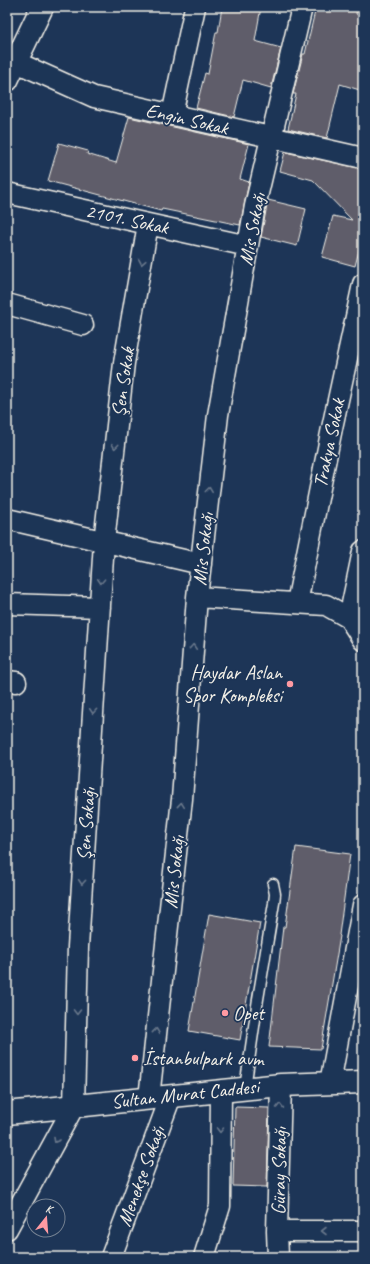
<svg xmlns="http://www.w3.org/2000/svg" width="370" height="1264" viewBox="0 0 370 1264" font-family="Caveat,sans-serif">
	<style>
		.building { fill: #5f5d6a; stroke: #f4f1e8 }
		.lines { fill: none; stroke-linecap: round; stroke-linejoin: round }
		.lane-casing { stroke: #f4f1e8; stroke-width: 13 }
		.street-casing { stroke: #f4f1e8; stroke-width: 23 }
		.secondary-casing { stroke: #f4f1e8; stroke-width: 25 }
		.lane { stroke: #1d3557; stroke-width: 10 }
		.street { stroke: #1d3557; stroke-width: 20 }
		.secondary { stroke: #1d3557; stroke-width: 22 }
		.oneway { stroke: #68778a }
		.poi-dot { fill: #ff9aa2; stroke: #1d3557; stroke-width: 1.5 }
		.labels { text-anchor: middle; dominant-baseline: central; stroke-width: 3.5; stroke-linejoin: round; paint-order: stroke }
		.street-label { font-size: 20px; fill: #f4f1e8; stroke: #1d3557 }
		.poi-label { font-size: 20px; fill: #f4f1e8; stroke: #1d3557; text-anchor: start }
	</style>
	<rect width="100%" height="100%" fill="#1d3557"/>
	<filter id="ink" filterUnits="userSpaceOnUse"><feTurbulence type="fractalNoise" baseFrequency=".025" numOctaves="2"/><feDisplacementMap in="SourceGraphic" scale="8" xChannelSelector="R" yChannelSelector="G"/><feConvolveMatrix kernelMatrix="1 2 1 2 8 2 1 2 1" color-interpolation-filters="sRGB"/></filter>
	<g filter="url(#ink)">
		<path class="building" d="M 222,7 L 261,7 L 255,41 L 281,48 L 271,88 L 243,80 L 234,117 L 196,108 L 205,73 L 208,74 L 216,32 L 218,32 Z
			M 316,7 L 357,7 L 356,14 L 363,15 L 363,91 L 340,84 L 327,138 L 288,129 L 296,94 L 293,94 L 303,54 L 305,54 Z
			M 129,117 L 249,144 L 240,179 L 249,182 L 240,225 L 162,209 L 161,211 L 48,181 L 59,143 L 88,151 L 87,154 L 116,163 Z
			M 285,152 L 363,169 L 363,235 L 355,266 L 322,257 L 333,216 L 352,220 L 313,180 L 280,171 Z
			M 268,200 L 306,209 L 297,246 L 261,237 Z
			M 296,847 L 350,854 L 339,935 L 340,936 L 321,1049 L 269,1047 L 283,927 L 285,927 Z
			M 209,914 L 260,923 L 240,1040 L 189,1031 Z
			M 235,1107 L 269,1108 L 267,1187 L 233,1186 Z"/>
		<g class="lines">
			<defs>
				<path id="lane" d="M 245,1088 L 258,999 L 274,903 L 275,894 L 273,884"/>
				<path id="street" d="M 16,62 L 94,97 L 363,158
					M 172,115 L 195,7
					M 7,193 L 248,246
					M 7,304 L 83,325
					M 7,519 L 201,564
					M 197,597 L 326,605 L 349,618 L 363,640
					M 297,603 L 332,428 L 363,284
					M 7,604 L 100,607
					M 349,618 L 363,551
					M 7,681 L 16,682
					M 330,1083 L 363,905
					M 149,1098 L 182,799 L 197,597 L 218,415 L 255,206 L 302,7
					M 7,1229 L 74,1106 L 78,947 L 104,542 L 124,363 L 148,224
					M 277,1231 L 363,1231
					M 111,1257 L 171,1096
					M 204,1257 L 220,1206 L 221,1091
					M 278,1257 L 277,1231 L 281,1085"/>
				<path id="secondary" d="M 7,80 L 42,7
					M 7,1113 L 281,1085 L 363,1082"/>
			</defs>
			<use href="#lane" class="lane-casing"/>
			<use href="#street" class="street-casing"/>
			<use href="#secondary" class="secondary-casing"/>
			<use href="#lane" class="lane"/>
			<use href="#street" class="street"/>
			<use href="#secondary" class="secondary"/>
		</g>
		<defs><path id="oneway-chevron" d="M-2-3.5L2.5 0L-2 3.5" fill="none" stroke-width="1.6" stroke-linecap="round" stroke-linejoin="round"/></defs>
		<g class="oneway">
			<use href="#oneway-chevron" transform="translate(142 262) rotate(100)"/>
			<use href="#oneway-chevron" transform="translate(115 446) rotate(97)"/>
			<use href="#oneway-chevron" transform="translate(209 490) rotate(-83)"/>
			<use href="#oneway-chevron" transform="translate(101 581) rotate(93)"/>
			<use href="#oneway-chevron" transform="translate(193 647) rotate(-86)"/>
			<use href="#oneway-chevron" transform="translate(93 711) rotate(94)"/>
			<use href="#oneway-chevron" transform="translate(181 805) rotate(-84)"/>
			<use href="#oneway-chevron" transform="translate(82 882) rotate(94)"/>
			<use href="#oneway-chevron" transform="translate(77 1012) rotate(91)"/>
			<use href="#oneway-chevron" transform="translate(156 1031) rotate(-84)"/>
			<use href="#oneway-chevron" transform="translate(280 1106) rotate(-89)"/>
			<use href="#oneway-chevron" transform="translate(220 1130) rotate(91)"/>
			<use href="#oneway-chevron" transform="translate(56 1140) rotate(119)"/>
			<use href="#oneway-chevron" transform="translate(324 1231) rotate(-180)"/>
		</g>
	</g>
	<g class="poi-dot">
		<circle cx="290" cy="684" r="4"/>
		<circle cx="225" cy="1013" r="4"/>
		<circle cx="135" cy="1058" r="4"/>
	</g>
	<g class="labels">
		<g class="street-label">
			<text transform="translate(187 119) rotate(13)">Engin Sokak</text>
			<text transform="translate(127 219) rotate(12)">2101. Sokak</text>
			<text transform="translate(252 229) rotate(-79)">Mis Sokağı</text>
			<text transform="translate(123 382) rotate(-82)">Şen Sokak</text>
			<text transform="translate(329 443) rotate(-78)">Trakya Sokak</text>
			<text transform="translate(203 549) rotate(-84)">Mis Sokağı</text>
			<text transform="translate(86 824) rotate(-86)">Şen Sokağı</text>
			<text transform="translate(174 872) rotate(-84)">Mis Sokağı</text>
			<text transform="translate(185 1094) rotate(-6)">Sultan Murat Caddesi</text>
			<text transform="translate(279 1171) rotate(-89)">Güray Sokağı</text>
			<text transform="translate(141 1176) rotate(-70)">Menekşe Sokağı</text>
		</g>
		<g class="poi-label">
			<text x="282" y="672" text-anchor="end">Haydar Aslan<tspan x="282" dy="23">Spor Kompleksi</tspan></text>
			<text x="233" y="1013">Opet</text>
			<text x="143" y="1058">İstanbulpark avm</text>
		</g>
	</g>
	<rect width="370" height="1264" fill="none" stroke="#1d3557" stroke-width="24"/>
	<rect x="12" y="12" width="346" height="1240" fill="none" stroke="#f4f1e8" stroke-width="1.5" filter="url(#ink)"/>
	<g transform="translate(46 1218) rotate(17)"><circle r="19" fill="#1d3557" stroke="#738091"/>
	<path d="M0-3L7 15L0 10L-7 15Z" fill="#ff9aa2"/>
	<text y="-6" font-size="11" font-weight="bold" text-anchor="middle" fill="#f4f1e8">K</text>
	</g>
</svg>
